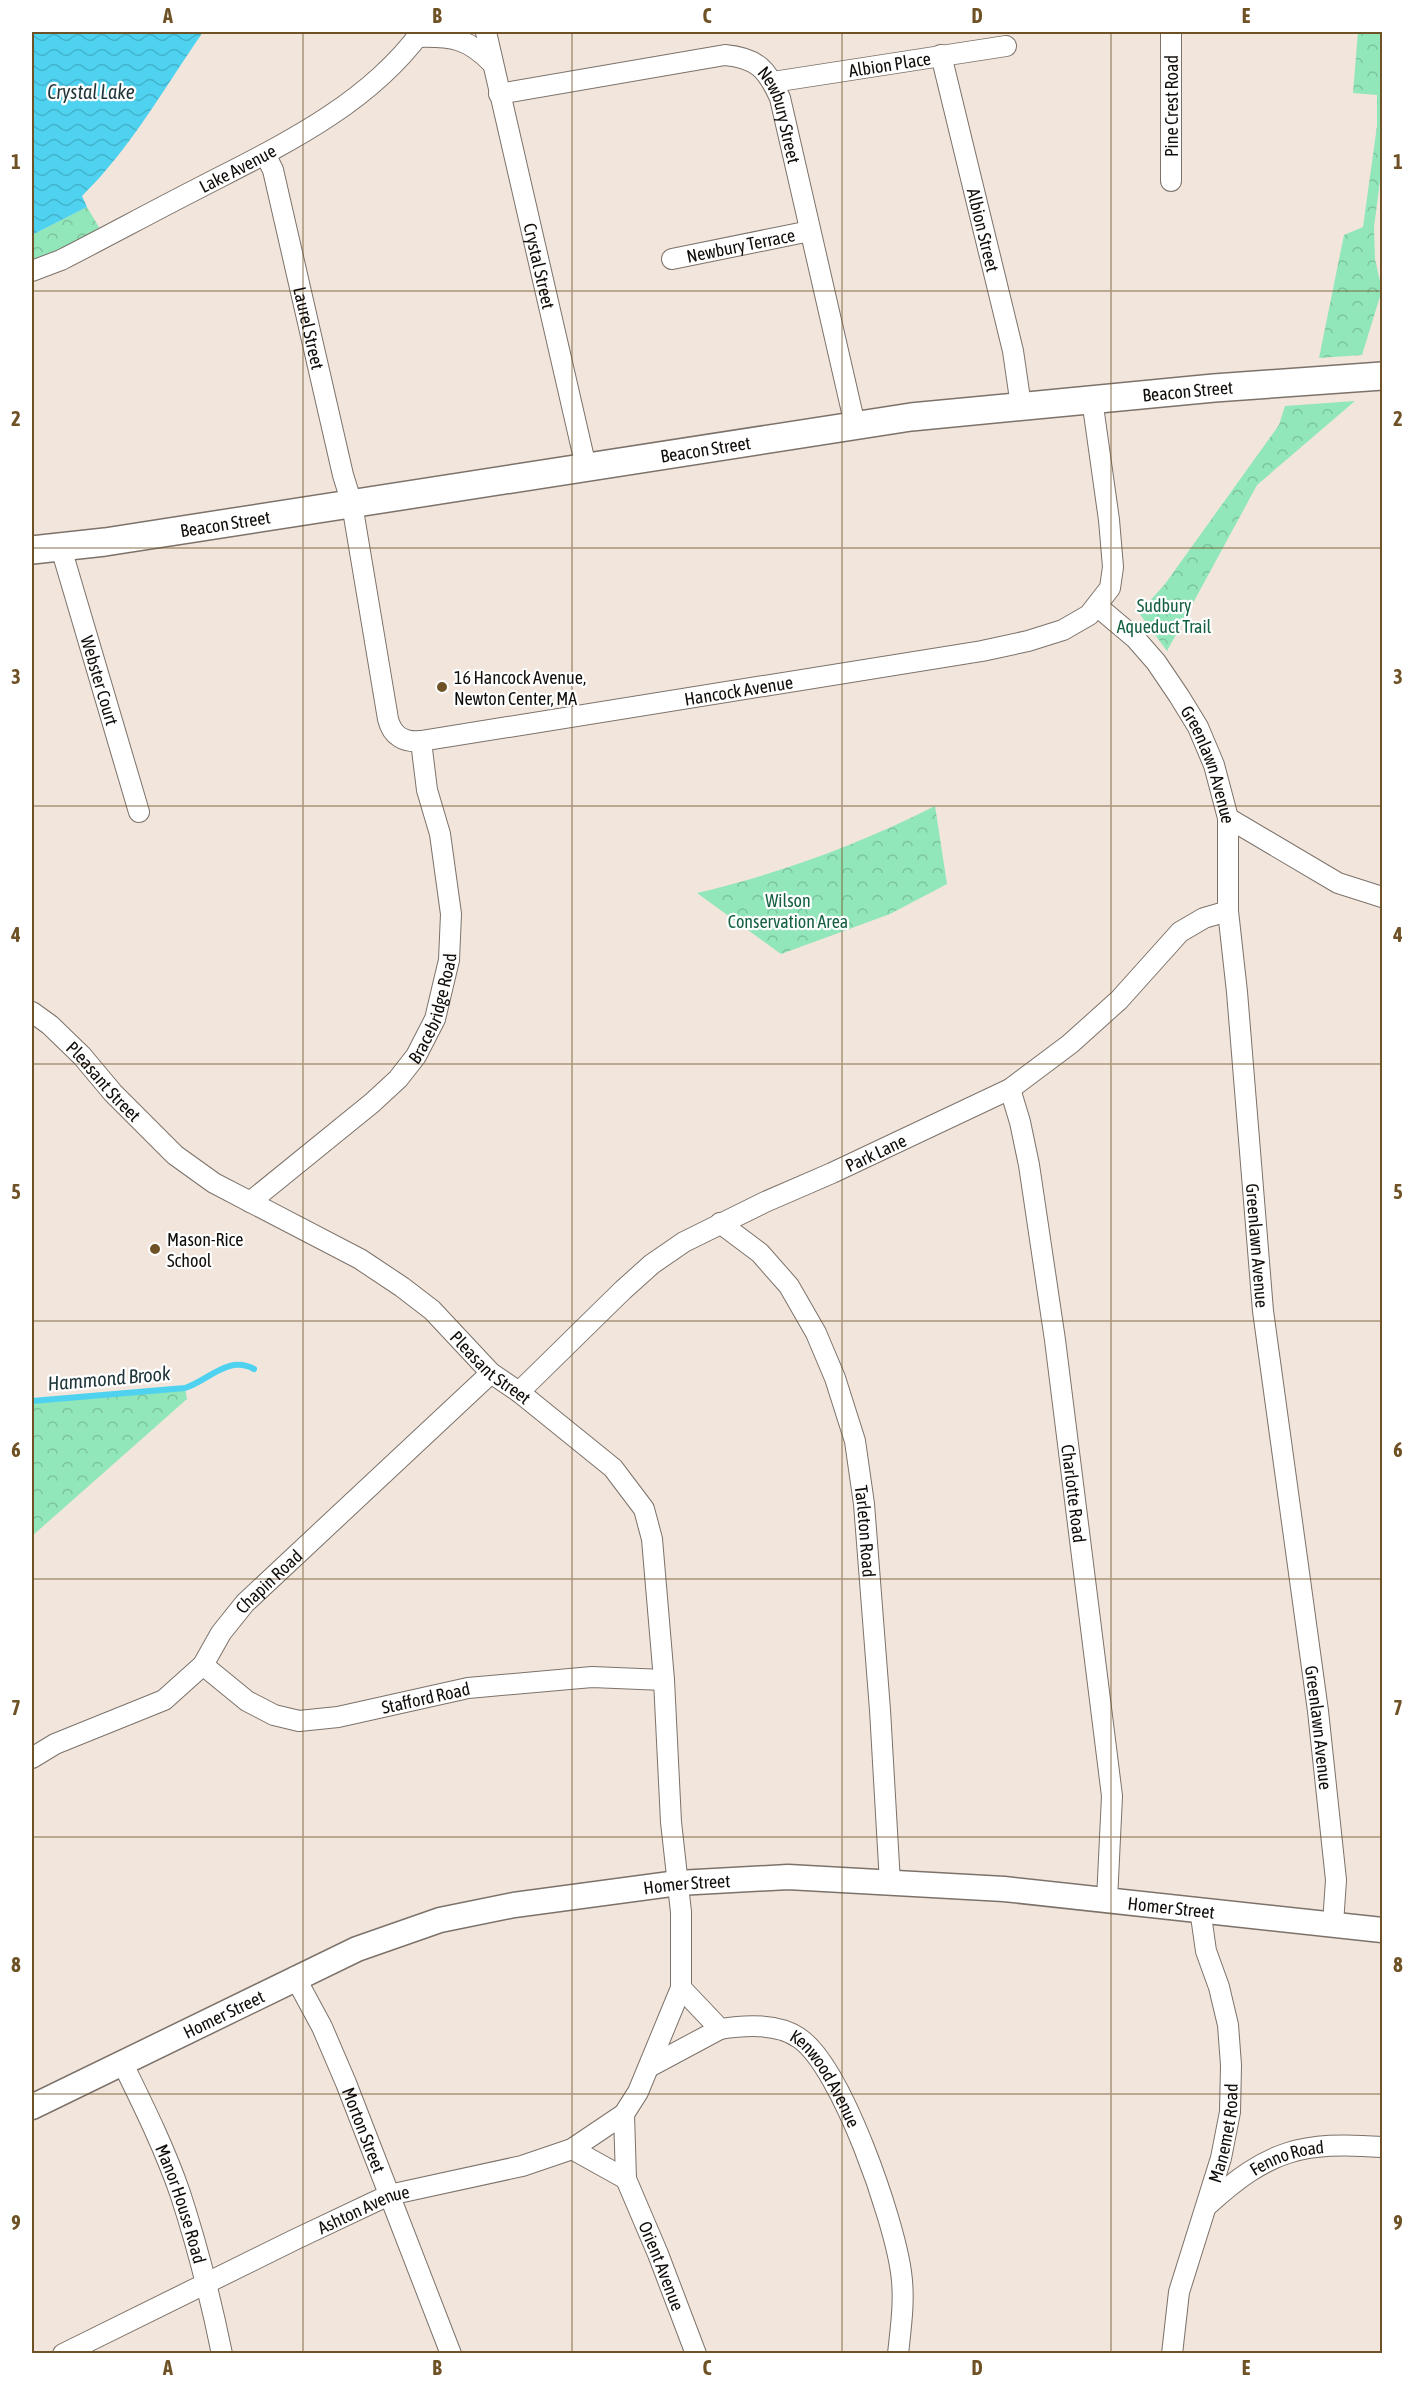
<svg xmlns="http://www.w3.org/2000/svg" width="1414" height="2385" viewBox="0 0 1414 2385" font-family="'Asap Condensed',sans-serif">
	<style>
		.forest { fill: url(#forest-crowns) }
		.water { fill: url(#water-waves) }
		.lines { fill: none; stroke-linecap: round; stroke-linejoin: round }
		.stream { stroke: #4ed2ef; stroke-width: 6 }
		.minor-casing { stroke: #7c726a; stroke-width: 22 }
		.tertiary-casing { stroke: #7c726a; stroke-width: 27 }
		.secondary-casing { stroke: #7c726a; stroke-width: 30 }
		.minor { stroke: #fff; stroke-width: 20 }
		.tertiary { stroke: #fff; stroke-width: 24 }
		.secondary { stroke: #fff; stroke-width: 27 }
		.grid { fill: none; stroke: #6e5225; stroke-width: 1.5; stroke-opacity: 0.55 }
		.poi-dot { fill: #6e5225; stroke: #fff; stroke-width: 2 }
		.labels { text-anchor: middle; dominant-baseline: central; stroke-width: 4.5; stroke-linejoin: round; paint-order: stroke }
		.street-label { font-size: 18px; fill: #110d0a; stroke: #fff }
		.park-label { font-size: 18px; fill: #146141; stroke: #fff }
		.poi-label { font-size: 18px; fill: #110d0a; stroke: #fff; text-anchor: start }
		.water-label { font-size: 20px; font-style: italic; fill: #1f363b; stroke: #fff }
		.neatline { fill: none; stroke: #6e5225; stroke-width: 2 }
		.grid-label { font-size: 20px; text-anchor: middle; font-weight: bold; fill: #6e5225 }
	</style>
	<defs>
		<pattern id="forest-crowns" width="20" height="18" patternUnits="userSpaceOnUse" patternTransform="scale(1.5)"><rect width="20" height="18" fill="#91e6ba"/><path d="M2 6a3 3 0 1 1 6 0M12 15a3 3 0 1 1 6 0" fill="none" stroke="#7cc49f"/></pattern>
		<pattern id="water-waves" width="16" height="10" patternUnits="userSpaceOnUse" patternTransform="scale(1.5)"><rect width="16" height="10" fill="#4ed2ef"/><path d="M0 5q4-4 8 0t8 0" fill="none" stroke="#43b3cc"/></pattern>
	</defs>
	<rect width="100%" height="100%" fill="#f1e5dc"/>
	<path class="forest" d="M 1358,32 L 1382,32 L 1382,166 L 1374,227 L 1375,259 L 1382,290 L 1362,355 L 1319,358 L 1344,235 L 1363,227 L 1377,126 L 1377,95 L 1353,93 Z
		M 87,207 L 100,229 L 52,253 L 32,260 L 32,235 Z
		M 1355,401 L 1257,485 L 1167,651 L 1139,613 L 1165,584 L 1279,425 L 1285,406 Z
		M 935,806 L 947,884 L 890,914 L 781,954 L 697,893 C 781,873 858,845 935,806 Z
		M 185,1388 L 187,1399 L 32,1536 L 32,1401 Z"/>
	<path class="water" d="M 32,32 L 203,32 C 164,88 131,148 82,196 L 87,207 L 32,235 Z"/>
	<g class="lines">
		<path class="stream" d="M 32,1401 L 185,1388 C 209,1380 228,1355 254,1369"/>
		<defs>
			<g id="minor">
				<path id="s1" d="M 486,32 L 586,467"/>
				<path d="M 417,37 C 452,36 468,38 493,64"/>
				<path id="s2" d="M 941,55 L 1013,351 L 1021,406"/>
				<path id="s3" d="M 773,82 L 1006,46"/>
				<path id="s4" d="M 499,94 L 725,55 C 757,58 767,69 780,98 L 855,425"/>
				<path id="s5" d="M 265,154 L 273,170 L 343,475 L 352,504 L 388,719 C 392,736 404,743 421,741 L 982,651 L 1028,641 L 1063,630 L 1089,615 L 1110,588 L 1113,567 L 1109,520 L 1092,399"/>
				<path d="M 1171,181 L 1171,32"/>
				<path id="s6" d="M 672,259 L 810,231"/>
				<path id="s7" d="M 32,271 L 61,260 C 106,237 150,213 195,190 C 276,148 365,108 421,32"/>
				<path id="s8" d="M 61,548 L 139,812"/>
				<path id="s9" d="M 1097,606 L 1135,638 L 1156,662 L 1179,696 L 1198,727 L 1214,765 L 1228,818 L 1228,911 L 1237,992 L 1263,1311 L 1318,1711 L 1336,1880 L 1333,1924"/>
				<path d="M 1228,818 L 1338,883 L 1382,897"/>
				<path id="s10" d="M 32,1012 L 50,1025 L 82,1056 L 113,1093 L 175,1155 L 214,1183 L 360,1259 L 402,1287 L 432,1310 L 491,1373 L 519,1392 L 613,1468 L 644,1509 L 652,1539 L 664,1680 L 671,1822 L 681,1912 L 681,1988 L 720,2029 C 745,2025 778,2023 799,2038 C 842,2067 894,2220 901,2272 C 905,2299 901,2326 898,2354"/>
				<path id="s11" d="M 1010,1089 L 1020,1122 L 1029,1165 L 1055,1340 L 1112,1796 L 1107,1900"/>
				<path id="s12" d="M 250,1202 L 372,1103 L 398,1079 L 416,1056 L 435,1019 L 449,960 L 451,914 L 440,834 L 427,790 L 421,741"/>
				<path id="s13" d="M 720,1223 L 760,1253 L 789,1286 L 816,1333 L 835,1378 L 855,1441 L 864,1504 L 880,1710 L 890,1883"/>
				<path id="s14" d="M 519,1392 L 623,1290 L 652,1264 L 684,1242 L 765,1202 L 832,1173 L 1010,1089 L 1070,1044 L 1119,1000 L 1180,932 L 1204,918 L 1228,911"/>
				<path id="s15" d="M 203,1665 L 247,1701 L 274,1715 L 299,1721 L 338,1717 L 468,1688 L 592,1677 L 664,1680"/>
				<path id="s16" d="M 32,1758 L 55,1744 L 164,1700 L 203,1665 L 221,1633 L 245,1603 L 491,1373"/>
				<path id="s17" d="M 295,1977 L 322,2027 L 346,2083 L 451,2354"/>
				<path id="s18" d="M 122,2062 C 143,2105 164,2147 180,2193 C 197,2245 211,2300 222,2354"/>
				<path d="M 649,2067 L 720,2029"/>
				<path id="s19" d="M 624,2114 L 626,2179 L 658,2254 L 696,2354"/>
				<path d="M 572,2149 L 626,2179"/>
				<path id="s20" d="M 1208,2205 C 1268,2150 1302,2141 1382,2147"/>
				<path id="s21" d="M 63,2354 L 296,2239 L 389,2195 L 522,2166 L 572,2149 L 624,2114 L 638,2092 L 681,1988"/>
				<path id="s22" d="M 1172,2354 L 1179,2292 L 1221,2158 L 1230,2112 L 1231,2065 L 1228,2025 L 1219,1987 L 1206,1951 L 1200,1909"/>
			</g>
			<g id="tertiary">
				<path id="s23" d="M 32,2107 L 357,1949 L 440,1920 L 514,1905 L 678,1883 L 788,1877 L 1004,1889 L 1382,1930"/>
			</g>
			<g id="secondary">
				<path id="s24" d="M 32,550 L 105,542 L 911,417 L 1214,388 L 1382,376"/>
			</g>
		</defs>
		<use href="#minor" class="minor-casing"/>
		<use href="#tertiary" class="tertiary-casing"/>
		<use href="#secondary" class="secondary-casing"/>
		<use href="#minor" class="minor"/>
		<use href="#tertiary" class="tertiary"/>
		<use href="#secondary" class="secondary"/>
	</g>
	<path class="grid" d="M 303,32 L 303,2354M 572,32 L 572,2354M 842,32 L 842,2354M 1111,32 L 1111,2354M 32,291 L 1382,291M 32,548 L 1382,548M 32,806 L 1382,806M 32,1064 L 1382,1064M 32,1321 L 1382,1321M 32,1579 L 1382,1579M 32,1837 L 1382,1837M 32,2094 L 1382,2094"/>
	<g class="poi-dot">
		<circle cx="442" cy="687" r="6"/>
		<circle cx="155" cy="1249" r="6"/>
	</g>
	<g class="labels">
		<g class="street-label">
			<text stroke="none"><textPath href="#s3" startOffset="118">Albion Place</textPath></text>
			<text transform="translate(1171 106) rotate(-90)">Pine Crest Road</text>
			<text stroke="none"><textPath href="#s4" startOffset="320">Newbury Street</textPath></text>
			<text stroke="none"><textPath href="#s7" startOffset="230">Lake Avenue</textPath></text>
			<text stroke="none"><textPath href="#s2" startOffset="180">Albion Street</textPath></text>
			<text stroke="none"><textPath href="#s6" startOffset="70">Newbury Terrace</textPath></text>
			<text stroke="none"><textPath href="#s1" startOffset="240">Crystal Street</textPath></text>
			<text stroke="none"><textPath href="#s5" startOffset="180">Laurel Street</textPath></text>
			<text stroke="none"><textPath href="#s24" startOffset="1167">Beacon Street</textPath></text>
			<text stroke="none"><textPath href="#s24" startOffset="681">Beacon Street</textPath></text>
			<text stroke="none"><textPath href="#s24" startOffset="195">Beacon Street</textPath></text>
			<text stroke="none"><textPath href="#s8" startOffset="138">Webster Court</textPath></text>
			<text stroke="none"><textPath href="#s5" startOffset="945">Hancock Avenue</textPath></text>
			<text stroke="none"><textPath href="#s9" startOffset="198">Greenlawn Avenue</textPath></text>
			<text stroke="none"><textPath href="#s12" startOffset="273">Bracebridge Road</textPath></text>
			<text stroke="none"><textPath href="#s10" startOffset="100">Pleasant Street</textPath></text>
			<text stroke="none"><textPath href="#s14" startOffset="435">Park Lane</textPath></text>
			<text stroke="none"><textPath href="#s9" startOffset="684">Greenlawn Avenue</textPath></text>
			<text stroke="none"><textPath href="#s10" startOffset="586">Pleasant Street</textPath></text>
			<text stroke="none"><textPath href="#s11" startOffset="410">Charlotte Road</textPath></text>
			<text stroke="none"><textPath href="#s13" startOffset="354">Tarleton Road</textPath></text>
			<text stroke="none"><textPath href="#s16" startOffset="304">Chapin Road</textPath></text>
			<text stroke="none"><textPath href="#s15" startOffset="242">Stafford Road</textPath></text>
			<text stroke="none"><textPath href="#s9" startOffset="1170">Greenlawn Avenue</textPath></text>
			<text stroke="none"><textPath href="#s23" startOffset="699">Homer Street</textPath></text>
			<text stroke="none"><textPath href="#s23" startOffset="1185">Homer Street</textPath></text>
			<text stroke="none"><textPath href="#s23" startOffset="213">Homer Street</textPath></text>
			<text stroke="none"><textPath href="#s10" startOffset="1464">Kenwood Avenue</textPath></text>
			<text stroke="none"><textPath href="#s17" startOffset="168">Morton Street</textPath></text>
			<text stroke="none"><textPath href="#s22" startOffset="228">Manemet Road</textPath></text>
			<text stroke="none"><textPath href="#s20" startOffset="94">Fenno Road</textPath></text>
			<text stroke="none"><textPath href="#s18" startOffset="154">Manor House Road</textPath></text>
			<text stroke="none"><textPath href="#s21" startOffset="334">Ashton Avenue</textPath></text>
			<text stroke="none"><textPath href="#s19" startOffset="159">Orient Avenue</textPath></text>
		</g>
		<g class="park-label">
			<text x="1164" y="605">Sudbury<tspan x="1164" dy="21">Aqueduct Trail</tspan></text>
			<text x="788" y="900">Wilson<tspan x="788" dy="21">Conservation Area</tspan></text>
		</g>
		<g class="poi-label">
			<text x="454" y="677">16 Hancock Avenue,<tspan x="454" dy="21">Newton Center, MA</tspan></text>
			<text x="167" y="1239">Mason-Rice<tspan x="167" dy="21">School</tspan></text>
		</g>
		<g class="water-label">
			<text x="91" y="91">Crystal Lake</text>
			<text transform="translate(109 1378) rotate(-5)">Hammond Brook</text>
		</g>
	</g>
	<rect width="1414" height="2385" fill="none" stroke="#ffffff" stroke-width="66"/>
	<rect x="33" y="33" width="1348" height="2319" class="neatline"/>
	<g class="grid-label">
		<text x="168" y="23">A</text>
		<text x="437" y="23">B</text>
		<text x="707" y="23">C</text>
		<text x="977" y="23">D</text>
		<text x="1246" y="23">E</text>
		<text x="16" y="169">1</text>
		<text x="1398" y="169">1</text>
		<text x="16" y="426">2</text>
		<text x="1398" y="426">2</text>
		<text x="16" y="684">3</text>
		<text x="1398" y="684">3</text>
		<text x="16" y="942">4</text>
		<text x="1398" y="942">4</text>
		<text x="16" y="1199">5</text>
		<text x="1398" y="1199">5</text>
		<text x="16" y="1457">6</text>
		<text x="1398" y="1457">6</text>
		<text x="16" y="1715">7</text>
		<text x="1398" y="1715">7</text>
		<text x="16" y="1972">8</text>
		<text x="1398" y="1972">8</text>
		<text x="16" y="2230">9</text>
		<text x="1398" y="2230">9</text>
		<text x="168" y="2375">A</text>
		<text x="437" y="2375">B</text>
		<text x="707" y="2375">C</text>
		<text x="977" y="2375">D</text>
		<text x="1246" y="2375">E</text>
	</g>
</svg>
